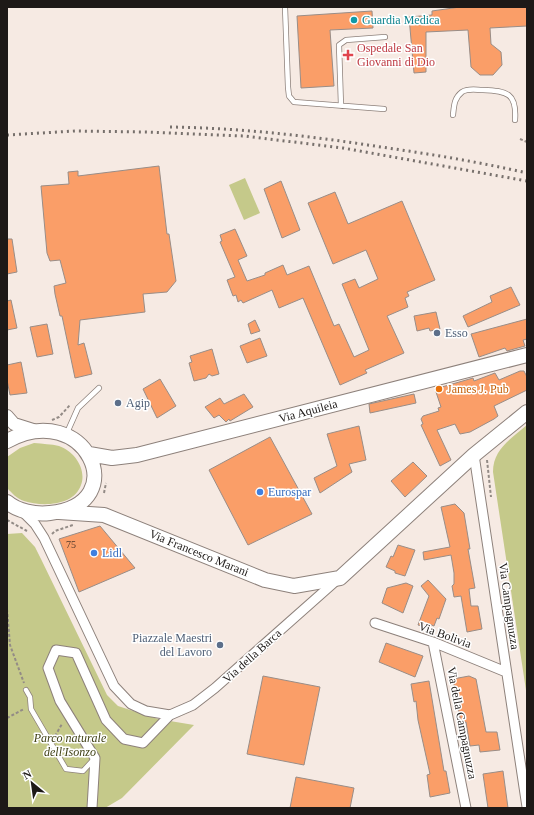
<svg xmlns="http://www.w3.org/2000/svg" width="534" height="815" viewBox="0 0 534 815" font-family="'Times New Roman',serif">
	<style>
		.green { fill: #c5c98a }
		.building { fill: #fa9e68; stroke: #998d87 }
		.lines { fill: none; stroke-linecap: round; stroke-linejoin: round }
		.service-casing { stroke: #8d817b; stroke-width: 6 }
		.minor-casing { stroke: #8d817b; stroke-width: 11 }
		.secondary-casing { stroke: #8d817b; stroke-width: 14 }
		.primary-casing { stroke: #8d817b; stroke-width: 16 }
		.path { stroke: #938b86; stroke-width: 2; stroke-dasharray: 3 2; stroke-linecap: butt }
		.service { stroke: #fff; stroke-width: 4.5 }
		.minor { stroke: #fff; stroke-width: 9 }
		.secondary { stroke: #fff; stroke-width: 12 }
		.primary { stroke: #fff; stroke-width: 14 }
		.rail { stroke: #77706c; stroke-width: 3; stroke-dasharray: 2 4; stroke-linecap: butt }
		.culture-dot { fill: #0f9aa8; stroke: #fff; stroke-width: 1.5 }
		.health-dot { fill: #e0444e; stroke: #fff; stroke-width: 1.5 }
		.service-dot { fill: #5c6f8a; stroke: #fff; stroke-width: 1.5 }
		.food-dot { fill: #e8710a; stroke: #fff; stroke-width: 1.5 }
		.shop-dot { fill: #3f7fe0; stroke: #fff; stroke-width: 1.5 }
		.labels { text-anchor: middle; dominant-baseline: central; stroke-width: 3; stroke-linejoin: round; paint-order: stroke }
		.number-label { font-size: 10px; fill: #543a2b }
		.culture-label { font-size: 12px; fill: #0d838f; stroke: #fff; text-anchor: start }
		.health-label { font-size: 12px; fill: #be3a42; stroke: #fff; text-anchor: start }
		.service-label { font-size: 12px; fill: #4e5e75; stroke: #fff; text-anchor: start }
		.food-label { font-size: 12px; fill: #c56008; stroke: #fff; text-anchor: start }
		.street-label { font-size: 12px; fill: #1d1917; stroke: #fff }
		.shop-label { font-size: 12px; fill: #366cbe; stroke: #fff; text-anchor: start }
		.park-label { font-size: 12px; font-style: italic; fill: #3e3f13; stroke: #fff }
	</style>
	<rect width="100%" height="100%" fill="#f6eae3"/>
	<path class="green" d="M 245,178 L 260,213 L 244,220 L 229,185 Z
		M 527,425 L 527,697 L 493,472 C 493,449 511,439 527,425 Z
		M 34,443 C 43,444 51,444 59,446 C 74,451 87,469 81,485 C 74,506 42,507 24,501 C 17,499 12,493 7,488 L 7,457 L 20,448 Z
		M 22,533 L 35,547 L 41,559 L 107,695 L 118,706 L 158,719 L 194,725 L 122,798 L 105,808 L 7,808 L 7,534 Z"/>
	<path class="building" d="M 460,7 L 527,7 L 527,26 L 490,28 L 491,44 L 501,52 L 502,65 L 493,75 L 480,75 L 471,67 L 468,30 L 426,32 L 426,72 L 414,73 L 409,17 L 432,15 L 432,11 Z
		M 372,11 L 373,28 L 330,30 L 334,86 L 301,88 L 297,16 Z
		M 159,166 L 167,234 L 169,234 L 176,281 L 167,292 L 143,294 L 145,312 L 80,320 L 78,345 L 84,343 L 92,374 L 75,378 L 62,316 L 60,316 L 55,294 L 54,286 L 66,283 L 60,260 L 50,261 L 47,253 L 41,186 L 69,184 L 68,172 L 78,171 L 78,176 Z
		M 281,181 L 300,230 L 282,238 L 264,189 Z
		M 335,192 L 348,224 L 402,201 L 435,280 L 407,292 L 409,296 L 405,298 L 408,307 L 387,316 L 404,353 L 365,370 L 367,373 L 340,385 L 303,298 L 279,308 L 272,290 L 243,303 L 241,300 L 238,302 L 236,295 L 233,296 L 227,280 L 235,277 L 220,242 L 222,241 L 220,235 L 235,229 L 247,256 L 238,260 L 247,281 L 265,275 L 265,273 L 283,265 L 287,275 L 309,266 L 334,326 L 339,324 L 354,357 L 369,350 L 342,284 L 355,279 L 359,288 L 378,279 L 366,250 L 333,264 L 308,203 Z
		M 7,239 L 12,239 L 17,272 L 7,274 Z
		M 511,287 L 520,305 L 468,327 L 463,316 L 492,302 L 490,296 Z
		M 11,300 L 17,328 L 7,330 L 7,301 Z
		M 436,312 L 440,329 L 430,331 L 429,328 L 417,331 L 414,316 Z
		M 527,319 L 527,339 L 523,340 L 525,346 L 507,351 L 505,348 L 479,357 L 471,334 Z
		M 255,320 L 260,331 L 251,334 L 248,324 Z
		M 47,324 L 53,354 L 37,357 L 30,327 Z
		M 260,338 L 267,356 L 247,363 L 240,346 Z
		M 212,349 L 219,374 L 212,376 L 209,374 L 206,378 L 194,381 L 189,363 L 192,362 L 190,356 Z
		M 21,362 L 27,393 L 10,395 L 7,380 L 7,365 Z
		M 520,371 L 524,371 L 527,377 L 527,390 L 494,406 L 498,416 L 494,419 L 470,432 L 460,434 L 455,424 L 437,430 L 451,460 L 440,466 L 421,425 L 423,424 L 421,419 L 423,416 L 439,411 L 438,408 L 441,407 L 435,389 L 473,378 L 474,381 L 495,373 L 499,380 Z
		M 160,379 L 176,406 L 157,418 L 143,389 Z
		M 244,394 L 253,407 L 230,421 L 229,419 L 226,422 L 219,415 L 214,418 L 205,407 L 220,398 L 224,404 Z
		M 414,394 L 416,403 L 370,413 L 369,404 Z
		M 359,426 L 366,460 L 349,464 L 352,472 L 320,493 L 314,478 L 337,466 L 327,434 Z
		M 270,437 L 312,514 L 248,545 L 209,470 Z
		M 413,462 L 427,476 L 405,497 L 391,481 Z
		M 455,504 L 464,513 L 470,549 L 468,549 L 475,588 L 469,589 L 471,606 L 478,606 L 482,629 L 467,632 L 461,596 L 454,597 L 452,586 L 454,584 L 454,573 L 451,555 L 424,560 L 423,552 L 450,547 L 441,507 Z
		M 100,526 L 135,568 L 79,592 L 59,539 Z
		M 398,545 L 415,550 L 405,576 L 395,573 L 395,571 L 386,567 L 391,556 L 393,557 Z
		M 428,580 L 446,599 L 439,619 L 437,618 L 434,626 L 429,624 L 428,628 L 418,625 L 429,596 L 421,586 Z
		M 406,583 L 413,586 L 403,613 L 382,603 L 387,588 Z
		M 386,643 L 423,656 L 415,677 L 379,662 Z
		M 263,676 L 320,687 L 304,765 L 247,754 Z
		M 469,676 L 476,679 L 486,732 L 497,732 L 500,750 L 480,752 L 479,745 L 470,746 L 466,722 L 461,723 L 453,679 Z
		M 429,681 L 444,771 L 446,771 L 450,793 L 430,797 L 427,775 L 430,774 L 418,720 L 416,701 L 414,702 L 411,684 Z
		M 503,771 L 508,808 L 488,808 L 483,774 Z
		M 296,777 L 354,788 L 350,808 L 290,808 Z"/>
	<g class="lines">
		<defs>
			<path id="service" d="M 285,7 L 288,87 L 289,96 L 294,102 L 384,109
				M 341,106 L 339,45 L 346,40 L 385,37
				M 453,115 C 454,106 454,98 462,92 C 468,88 476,90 483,90 C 507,91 517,93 515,120
				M 66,435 L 78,408 L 99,388
				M 26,690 L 30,697 L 31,709 L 66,769 L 83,771 L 94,759"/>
			<path id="minor" d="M 474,455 L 527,807
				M 22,511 L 35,524 L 44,538 L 114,686 L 131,704 L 146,711 L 170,715 L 193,705 L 215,688 L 338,579
				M 375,623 L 433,642 L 506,672
				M 433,642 L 466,808
				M 92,808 L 95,758 L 60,701 L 48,668 L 56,650 L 76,653 L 106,720 L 124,739 L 143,743 L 170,715"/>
			<path id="secondary" d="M 7,416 L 14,424 L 33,430"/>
			<path id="primary" d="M 7,441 C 85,398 135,504 50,513 C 36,515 17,511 7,502
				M 89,454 L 112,458 L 137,455 L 527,355
				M 59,512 L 104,515 L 265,580 L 294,586 L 340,578 L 474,455 L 527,412"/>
		</defs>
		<use href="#service" class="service-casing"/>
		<use href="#minor" class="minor-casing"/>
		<use href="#secondary" class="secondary-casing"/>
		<use href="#primary" class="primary-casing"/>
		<path class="path" d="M 520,139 L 527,142
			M 52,420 L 59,417 L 70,405
			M 487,460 L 491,497
			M 104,493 L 106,483
			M 7,520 L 27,531
			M 52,534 L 55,531 L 73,525
			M 7,609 L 10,645 L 24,683
			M 7,718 L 24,709
			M 55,736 L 62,724"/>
		<use href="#service" class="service"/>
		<use href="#minor" class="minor"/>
		<use href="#secondary" class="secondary"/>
		<use href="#primary" class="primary"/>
		<path class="rail" d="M 170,127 C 241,128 311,136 381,147 C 430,154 479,162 527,173
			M 7,135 L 75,131 L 145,132 L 244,136 L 343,148 L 527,181"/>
	</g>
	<circle class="culture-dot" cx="354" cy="20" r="4"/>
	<path class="health-dot" d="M346 49h4v4h4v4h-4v4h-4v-4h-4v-4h4z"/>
	<g class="service-dot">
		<circle cx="437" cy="333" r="4"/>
		<circle cx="118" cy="403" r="4"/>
		<circle cx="220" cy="645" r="4"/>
	</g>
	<circle class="food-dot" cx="439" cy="389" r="4"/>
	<g class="shop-dot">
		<circle cx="260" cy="492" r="4"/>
		<circle cx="94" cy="553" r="4"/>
	</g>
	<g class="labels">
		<g class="number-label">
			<text x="71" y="544">75</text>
		</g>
		<g class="culture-label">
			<text x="362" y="20">Guardia Medica</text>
		</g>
		<g class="health-label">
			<text x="357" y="48">Ospedale San<tspan x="357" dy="14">Giovanni di Dio</tspan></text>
		</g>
		<g class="service-label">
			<text x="445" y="333">Esso</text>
			<text x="126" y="403">Agip</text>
			<text x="212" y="638" text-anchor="end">Piazzale Maestri<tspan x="212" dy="14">del Lavoro</tspan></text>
		</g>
		<g class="food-label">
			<text x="447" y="389">James J. Pub</text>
		</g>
		<g class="street-label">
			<text transform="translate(308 411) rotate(-15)">Via Aquileia</text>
			<text transform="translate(199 553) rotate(22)">Via Francesco Marani</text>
			<text transform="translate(509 606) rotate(82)">Via Campagnuzza</text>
			<text transform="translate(445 635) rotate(20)">Via Bolivia</text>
			<text transform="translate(252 656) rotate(-42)">Via della Barca</text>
			<text transform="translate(462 723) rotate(79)">Via della Campagnuzza</text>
		</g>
		<g class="shop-label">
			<text x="268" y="492">Eurospar</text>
			<text x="102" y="553">Lidl</text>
		</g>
		<g class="park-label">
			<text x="70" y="738">Parco naturale<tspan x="70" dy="14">dell'Isonzo</tspan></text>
		</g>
	</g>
	<rect width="534" height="815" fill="none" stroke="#1d1917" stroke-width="16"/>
	<g transform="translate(32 783) rotate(331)" stroke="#ffffff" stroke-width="3" paint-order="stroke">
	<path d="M0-3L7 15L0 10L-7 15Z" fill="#1d1917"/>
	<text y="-6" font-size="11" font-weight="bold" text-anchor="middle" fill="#1d1917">N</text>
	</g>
</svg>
